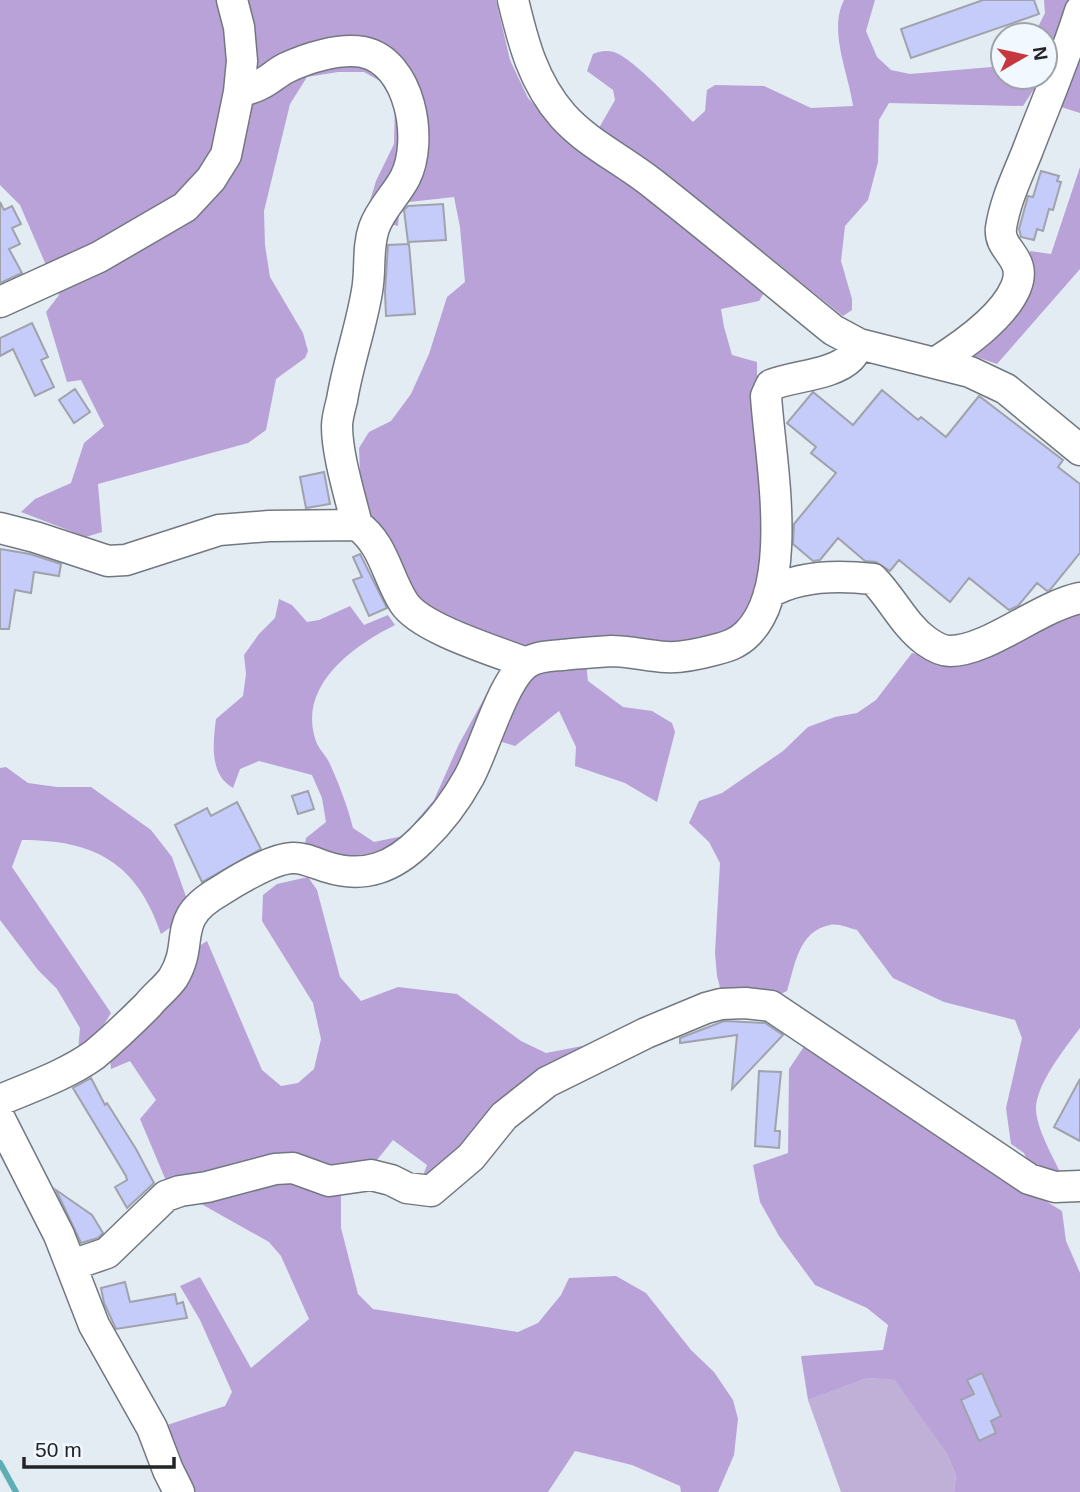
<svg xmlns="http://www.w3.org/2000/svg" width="1080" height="1492" viewBox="0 0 1080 1492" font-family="Arial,sans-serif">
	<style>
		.green { fill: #c0afd7 }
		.forest { fill: #b9a2d8 }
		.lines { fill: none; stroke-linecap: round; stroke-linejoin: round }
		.stream { stroke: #5eafb3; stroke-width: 6 }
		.building { fill: #c5ccfa; stroke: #a0a2ac; stroke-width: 2 }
		.minor-casing { stroke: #727880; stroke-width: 33 }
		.minor { stroke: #fff; stroke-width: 30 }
	</style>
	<rect width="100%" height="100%" fill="#e3ebf3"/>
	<path class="green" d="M 868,1378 L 896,1380 L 947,1454 L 956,1475 L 954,1492 L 841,1492 L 808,1400 Z"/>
	<path class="forest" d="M 0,0 L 496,0 L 510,60 L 528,98 L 560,131 L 765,291 L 759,301 L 721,309 L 724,327 L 732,355 L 757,362 L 757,403 L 767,507 L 756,602 L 733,633 L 713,645 L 584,645 L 588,681 L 623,707 L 652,711 L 672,723 L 675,732 L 657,802 L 625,783 L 575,766 L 576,747 L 559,711 L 515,746 L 499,741 L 530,677 L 519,646 L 437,613 L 420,600 L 397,558 L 375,525 L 361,495 L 359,448 L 369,432 L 391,421 L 411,394 L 429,354 L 447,297 L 465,282 L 460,227 L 454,197 L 400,203 L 398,226 L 365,217 L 376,181 L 394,144 L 395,105 L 380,81 L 364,72 L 338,72 L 307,77 L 290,104 L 264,211 L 265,245 L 270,277 L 303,333 L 308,351 L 305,358 L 276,379 L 266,430 L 248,443 L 98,484 L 102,532 L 86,537 L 21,512 L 35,499 L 71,483 L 84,443 L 104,426 L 81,380 L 67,382 L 46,312 L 59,295 L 20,205 L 0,185 Z
		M 844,0 L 875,0 L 866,31 L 877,57 L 891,70 L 910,74 L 1003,66 L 1003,77 L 1042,77 L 1023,106 L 889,103 L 879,120 L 878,162 L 868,200 L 845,226 L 841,261 L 852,299 L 852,310 L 843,316 L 763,252 L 599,128 L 615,100 L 613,90 L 587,71 L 593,54 C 600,51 606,50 614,52 C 634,59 676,105 693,122 L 705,111 L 707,90 L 715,85 L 764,86 L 811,108 L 853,106 C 849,74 828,31 844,0 Z
		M 1044,0 L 1069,0 L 1055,58 L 1045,73 L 1045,35 L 1034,35 L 1045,13 Z
		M 1080,39 L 1080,113 L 1058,106 Z
		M 1080,167 L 1080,269 L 997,364 L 968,354 L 1018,301 L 1030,251 L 1051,254 Z
		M 279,599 L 292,605 L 307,622 L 319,620 L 350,606 L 364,625 L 388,615 L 395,625 C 351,647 295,688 317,744 C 320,750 326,756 329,762 C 339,784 347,805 353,828 L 374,842 L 403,836 L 434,800 L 459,744 L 486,695 L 492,700 L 453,789 L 423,828 L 365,865 L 304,850 L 306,838 L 326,822 L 322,798 L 312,775 L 259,761 L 240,769 L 233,788 C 209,774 213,743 216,719 L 243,696 L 246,674 L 244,655 L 259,634 L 275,618 Z
		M 1080,611 L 1080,1028 C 1066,1047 1035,1085 1036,1110 C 1037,1129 1052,1155 1060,1172 L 1047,1176 L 1032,1171 L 1024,1153 L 1011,1144 L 1006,1108 L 1022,1038 L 1015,1020 L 944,1002 L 893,978 L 857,930 C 849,928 837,923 830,925 C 798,931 795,966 787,991 L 774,997 L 722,995 L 717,976 L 715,953 L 720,863 L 709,842 L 689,823 L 699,801 L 722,793 L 783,751 L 808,727 L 835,717 L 857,713 L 876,700 L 912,653 L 953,663 L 988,658 L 1009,643 Z
		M 6,767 L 28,783 L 57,787 L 91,787 L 151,830 L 172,857 L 189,905 L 178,922 L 161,934 C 137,863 95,840 22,840 L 12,867 L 111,1013 L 94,1041 L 78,1052 L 80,1028 L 57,989 L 38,970 L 0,920 L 0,768 Z
		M 308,877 L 317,890 L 340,977 L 361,1001 L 398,987 L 457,994 L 521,1041 L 546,1053 L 598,1043 L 437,1177 L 423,1176 L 427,1165 L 393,1140 L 377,1160 L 352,1164 L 341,1171 L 341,1228 L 358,1294 L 373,1309 L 518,1332 L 538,1323 L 561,1295 L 569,1278 L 616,1276 L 646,1293 L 691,1350 L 714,1372 L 733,1400 L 738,1419 L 734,1455 L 718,1492 L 681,1492 L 680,1486 L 632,1465 L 575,1451 L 548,1492 L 189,1492 L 158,1428 L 225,1406 L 232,1392 L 200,1320 L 180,1286 L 200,1277 L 251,1368 L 309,1319 L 281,1256 L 269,1242 L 196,1201 L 175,1202 L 140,1119 L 156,1100 L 130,1061 L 111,1069 L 110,1058 L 199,946 L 207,941 L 262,1070 L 281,1086 L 298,1083 L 314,1069 L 321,1039 L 313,1003 L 262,921 L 263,895 L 277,884 Z
		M 809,1039 L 997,1171 L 1062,1211 L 1066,1241 L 1080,1273 L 1080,1492 L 954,1492 L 956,1475 L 947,1454 L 895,1380 L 868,1378 L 808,1400 L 801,1356 L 883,1350 L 888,1325 L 867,1308 L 815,1285 L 779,1236 L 760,1202 L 753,1165 L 788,1153 L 789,1069 Z"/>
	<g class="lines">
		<path class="stream" d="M 0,1463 L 16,1492"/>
	</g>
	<path class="building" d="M 983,0 L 1034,0 L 1039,14 L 911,58 L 901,29 Z
		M 1041,171 L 1059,176 L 1057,181 L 1061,182 L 1053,210 L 1049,209 L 1043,231 L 1037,229 L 1034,240 L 1021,237 L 1019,229 L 1028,196 L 1033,197 Z
		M 0,202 L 4,210 L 12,206 L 21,224 L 12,228 L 20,244 L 9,249 L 22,273 L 0,283 Z
		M 443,204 L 446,240 L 408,242 L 404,210 L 408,206 Z
		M 409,244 L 415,314 L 386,316 L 385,292 L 388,245 Z
		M 32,323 L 48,357 L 41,360 L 54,387 L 35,396 L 13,349 L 0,356 L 0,338 Z
		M 75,389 L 90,412 L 74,423 L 59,400 Z
		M 882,390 L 918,420 L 921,417 L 946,437 L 979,396 L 1063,460 L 1058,467 L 1080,484 L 1080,553 L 1050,590 L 1047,591 L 1037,583 L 1018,606 L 1009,610 L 969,578 L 950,602 L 899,560 L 890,571 L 876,562 L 865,561 L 838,538 L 820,560 L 813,561 L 793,544 L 794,524 L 836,473 L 811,453 L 816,447 L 787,423 L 813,392 L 853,425 Z
		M 324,472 L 330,504 L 306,508 L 300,477 Z
		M 0,549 L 30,554 L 61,564 L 59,576 L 34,572 L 31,593 L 15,590 L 9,629 L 0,629 Z
		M 360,554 L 387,608 L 369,616 L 353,580 L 362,577 L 353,557 Z
		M 308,791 L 314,809 L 298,814 L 292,796 Z
		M 237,802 L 261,849 L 202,882 L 175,825 L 207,808 L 211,816 Z
		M 724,1021 L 765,1023 L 783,1035 L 732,1089 L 737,1035 L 680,1043 L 680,1038 Z
		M 759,1071 L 781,1072 L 775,1131 L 780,1131 L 779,1148 L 755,1146 Z
		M 91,1078 L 105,1105 L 107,1103 L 136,1149 L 154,1183 L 127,1208 L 115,1187 L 127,1180 L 126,1176 L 73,1088 Z
		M 1080,1079 L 1080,1141 L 1054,1127 Z
		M 56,1190 L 92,1215 L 103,1233 L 98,1238 L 81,1243 Z
		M 125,1282 L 130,1302 L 175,1294 L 177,1304 L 183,1302 L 187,1318 L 116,1329 L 104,1303 L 101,1288 Z
		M 982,1373 L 1001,1416 L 991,1421 L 996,1433 L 979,1441 L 961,1400 L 974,1394 L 967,1380 Z"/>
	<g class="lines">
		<defs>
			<path id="minor" d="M 513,0 C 523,42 533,82 563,116 C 587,143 623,160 652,183 C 713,231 773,281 833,330 L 859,344 L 970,372 L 1006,389 L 1080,450
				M 239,92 C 245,90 253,88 259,85 C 269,81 276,73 286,68 C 307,58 339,48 363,52 C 411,62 424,141 405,178 C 396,195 380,210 374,228 C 367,248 371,270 367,291 C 361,328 348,363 342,400 C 340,408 337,418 337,426 C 337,455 350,496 357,525
				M 0,302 L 99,257 L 185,207 L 211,179 L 226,155 L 239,92 L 242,61 L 239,27 L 232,0
				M 935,363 C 962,346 1003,318 1016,287 C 1028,257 998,251 1001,228 C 1005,201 1017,177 1027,152 C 1045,105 1065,59 1080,11
				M 0,528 L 35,537 L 108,561 L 126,560 L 219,530 L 269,526 L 357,525 C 384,544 387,577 404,603 C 421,629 496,651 526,663
				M 769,593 C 799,575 838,575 873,579 C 892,598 904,625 926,641 C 933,646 942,651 950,651 C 988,651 1038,607 1080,598
				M 0,1100 C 31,1087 66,1075 94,1055 C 112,1040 131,1022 148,1005 C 155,996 166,988 173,978 C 196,941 169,920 220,891 C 237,880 272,859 292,858 C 303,857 317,864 327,867 C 365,879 394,867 421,840 C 439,823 457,799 469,777 C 484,750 503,679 527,663 C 537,656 551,656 562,655 C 578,653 595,652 611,651 C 629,651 648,656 666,657 C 682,658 699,654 714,650 C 726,647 737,644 747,634 C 796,586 770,459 766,396 L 771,385 C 793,376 833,375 850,358 C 854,354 856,348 859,344
				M 0,1119 L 59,1235 L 94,1325 L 152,1428 L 168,1470 L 179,1492
				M 72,1265 L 107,1253 L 166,1196 L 180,1191 L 207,1187 L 275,1169 L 293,1168 L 329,1181 L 371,1175 L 391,1180 L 407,1188 L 431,1191 L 471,1157 L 504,1116 L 547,1082 L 646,1033 L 706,1008 L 721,1004 L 745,1003 L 771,1006 L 1029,1179 L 1055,1187 L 1080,1186"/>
		</defs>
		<use href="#minor" class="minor-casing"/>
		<use href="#minor" class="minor"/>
	</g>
	<g transform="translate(1024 56) rotate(81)"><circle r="33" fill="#f2f8ff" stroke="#9fa4a9" stroke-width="2"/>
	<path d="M0-5L12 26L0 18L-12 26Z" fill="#c7373e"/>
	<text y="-10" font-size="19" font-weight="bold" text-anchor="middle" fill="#222528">N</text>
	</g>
	<path d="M24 1457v10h150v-10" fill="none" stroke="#222528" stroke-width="3.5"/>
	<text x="35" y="1457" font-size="21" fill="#222528" stroke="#f2f8ff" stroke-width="5" paint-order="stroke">50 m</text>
</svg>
